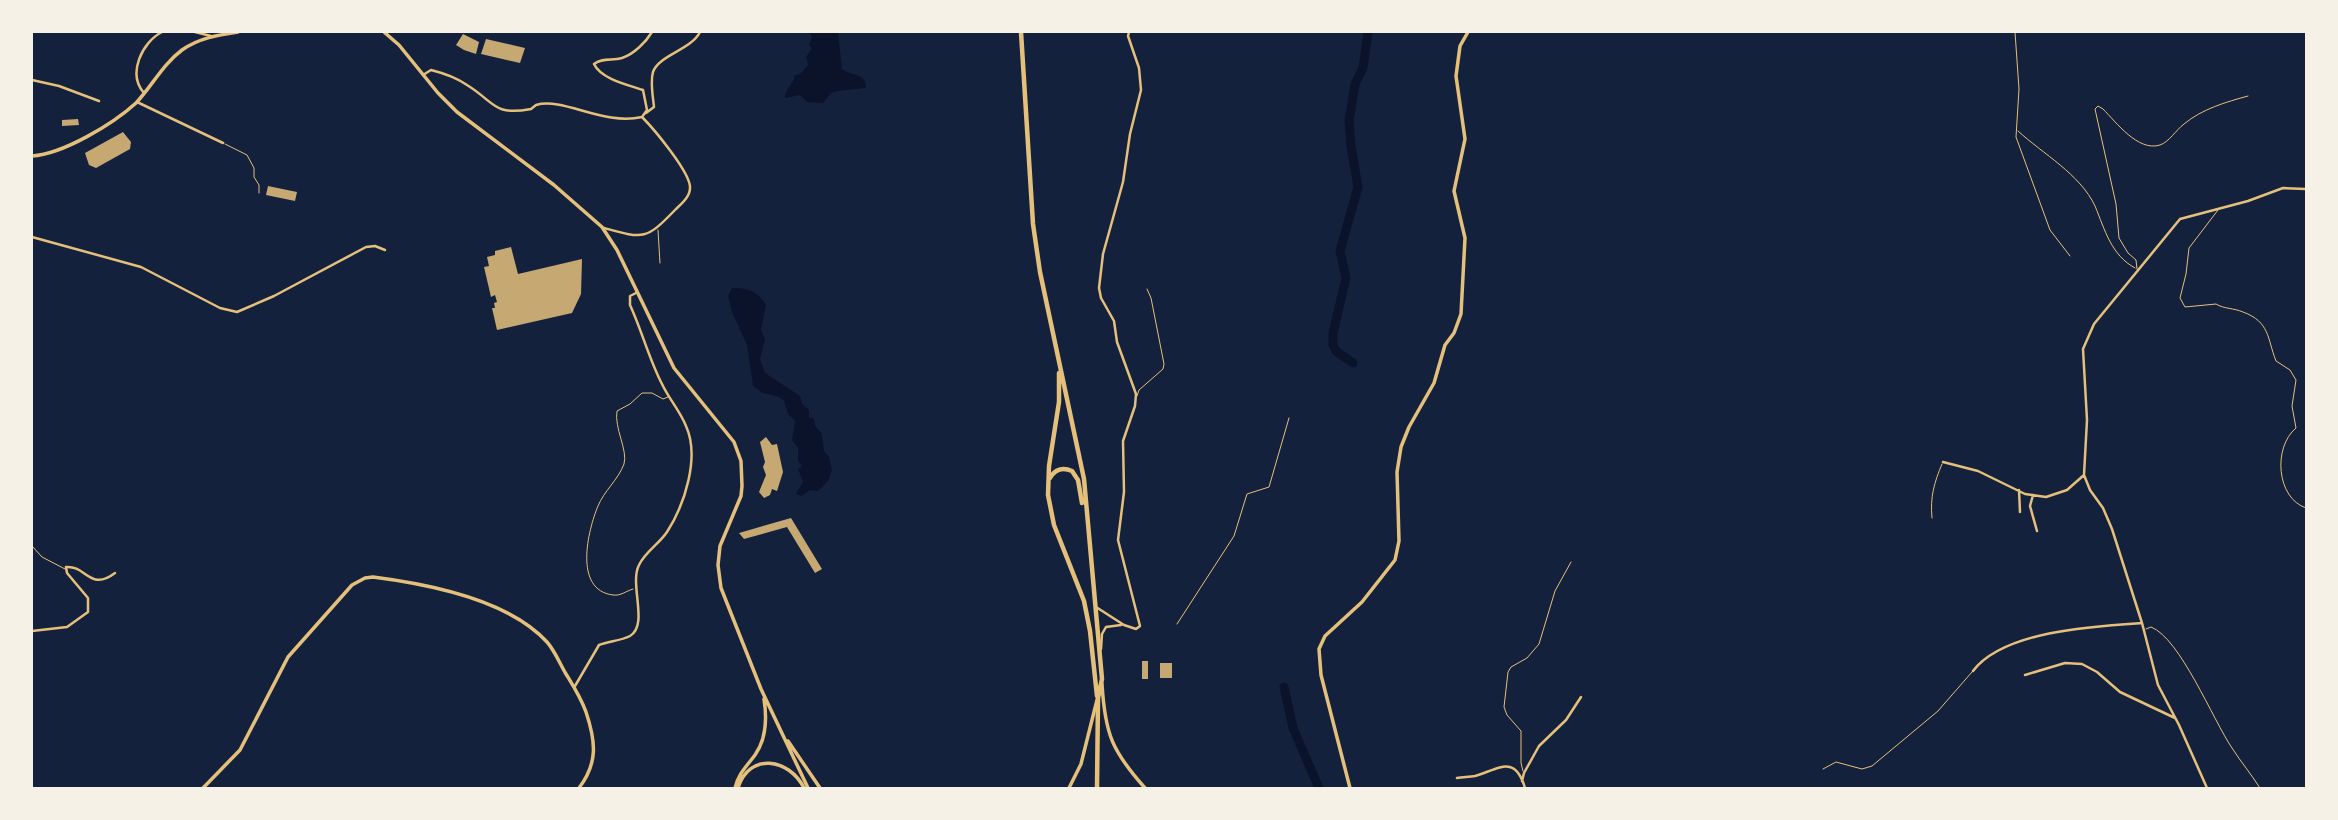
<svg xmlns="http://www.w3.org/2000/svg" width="2338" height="820" viewBox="0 0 2338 820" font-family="'Alegreya Sans',sans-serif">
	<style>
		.water { fill: #0b132b }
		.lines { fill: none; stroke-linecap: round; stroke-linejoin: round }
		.river { stroke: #0b132b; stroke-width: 9 }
		.building { fill: #c6a872 }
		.service { stroke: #e5c07b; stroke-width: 1 }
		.minor { stroke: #e5c07b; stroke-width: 2.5 }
		.tertiary { stroke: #e5c07b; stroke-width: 3.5 }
		.secondary { stroke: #e5c07b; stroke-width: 3.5 }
		.trunk { stroke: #e5c07b; stroke-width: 4.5 }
	</style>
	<rect width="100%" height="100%" fill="#14213d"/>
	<path class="water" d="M 809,32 L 838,32 L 842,69 C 851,76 867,73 866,88 L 837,91 L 831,93 L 823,103 L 807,102 L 800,95 L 785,98 C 785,88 794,84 795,75 L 800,74 L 808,65 L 806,57 L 812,48 L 809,45 L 812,36 Z
		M 732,288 C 747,287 759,292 766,305 L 761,330 L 765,339 L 760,359 L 765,373 L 800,396 L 802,404 L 809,410 L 809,417 L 814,419 L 815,426 L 822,434 L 824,451 L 829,457 L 832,470 L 828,481 L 818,491 L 810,490 L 802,496 L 796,494 L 803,482 L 798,469 L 802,466 L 798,461 L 798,448 L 792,440 L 795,421 L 788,414 L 784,401 L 779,397 L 763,393 L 753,386 L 747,345 L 732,312 L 728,296 Z"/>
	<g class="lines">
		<path class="river" d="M 1353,363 L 1336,351 L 1333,345 L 1333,333 L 1346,278 L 1340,251 L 1358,187 L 1351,146 L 1349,121 L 1355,84 L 1363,68 L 1368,32
			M 1284,687 L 1293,728 L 1319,788"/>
	</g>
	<path class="building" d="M 463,34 L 479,42 L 476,54 L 464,50 L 456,45 Z
		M 486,39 L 525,48 L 520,63 L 481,54 Z
		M 78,119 L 79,125 L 62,126 L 62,120 Z
		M 123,132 L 131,142 L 130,149 L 96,168 L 89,165 L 85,153 Z
		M 268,186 L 297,192 L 295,201 L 266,195 Z
		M 511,247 L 518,274 L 582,259 L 581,294 L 572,313 L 497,330 L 492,308 L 495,308 L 494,303 L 497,302 L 495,295 L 491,297 L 484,267 L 489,266 L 487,257 L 495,255 L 495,251 Z
		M 766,437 L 772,445 L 777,444 L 783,472 L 777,491 L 772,489 L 770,495 L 764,498 L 759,492 L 766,475 L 763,467 L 765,462 L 760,442 Z
		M 791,518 L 822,569 L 815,573 L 787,527 L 744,539 L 739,533 Z
		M 1142,661 L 1148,661 L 1148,679 L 1142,679 Z
		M 1160,663 L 1172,663 L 1172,678 L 1160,678 Z"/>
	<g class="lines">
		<path class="service" d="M 2015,32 L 2019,89 L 2016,137 L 2050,230 L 2070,256
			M 2018,131 C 2043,154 2080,174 2095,206 C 2105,230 2111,255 2135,268
			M 225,144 L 247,155 L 254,168 L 254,177 L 259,185 L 259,193
			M 2218,210 L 2189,248 L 2186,274 L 2180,298 L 2185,307 L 2216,304 C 2224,309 2234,308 2243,312 C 2270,322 2267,338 2276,361 L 2290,370 L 2296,380 L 2292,406 L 2296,428 C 2273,447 2276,498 2306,508
			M 658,230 L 660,263
			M 2137,269 L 2136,260 L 2128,253 L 2119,238 L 2116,204 L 2095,109 L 2098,106 L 2103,109 C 2116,122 2138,152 2160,145 C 2169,142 2176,130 2184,124 C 2202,109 2226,102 2248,96
			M 1137,396 L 1139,390 L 1163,369 L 1164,364 L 1151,298 L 1147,289
			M 1932,518 C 1930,497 1934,483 1942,464
			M 32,546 L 42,557 L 65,569
			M 633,589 C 626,591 621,596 613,595 C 573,590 588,530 598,506 C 604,491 618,480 624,464 C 628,450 614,428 617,411 L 630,404 L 642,393 L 652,393 L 663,399 L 668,397
			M 1177,624 L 1234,536 L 1247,494 L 1269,487 L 1289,418
			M 2146,629 L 2151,627 C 2180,638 2213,720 2232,748 C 2241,762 2251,774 2260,788
			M 1823,769 L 1836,762 L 1862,769 L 1872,766 L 1938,711 L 1972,672
			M 1523,771 L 1521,763 L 1521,731 L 1507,715 L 1504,707 L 1508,672 L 1511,667 L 1527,658 L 1539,644 L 1555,591 L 1571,562"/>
		<path class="minor" d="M 195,32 L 211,36
			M 423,75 L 431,70 C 443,73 457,78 467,85 C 496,103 493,116 531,109 L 536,105 C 564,97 603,126 642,117
			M 32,80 L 59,86 L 99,101
			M 144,93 C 127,74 142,42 162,32
			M 137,102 L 223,143
			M 646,113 L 654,107 C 653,97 650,82 653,72 C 659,55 691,50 700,32
			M 642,117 L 647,110 L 643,90 C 628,85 601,79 594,64 C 603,57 612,61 622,58 C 634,54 646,42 652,32
			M 604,228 C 644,239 646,240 675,210 C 681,204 690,197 690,188 C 691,173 653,128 642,117
			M 32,237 L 141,267 L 220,308 L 237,312 L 274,296 L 366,247 L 375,246 L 385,250
			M 1943,462 L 1978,471 L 2025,494 L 2046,497 L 2067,490 L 2084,475
			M 2019,490 L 2020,512
			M 2033,495 L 2030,506 L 2037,531
			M 1096,607 L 1124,625 L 1136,629 L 1140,626 L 1118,540 L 1124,492 L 1123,441 L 1135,406 L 1136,394 L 1117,342 L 1114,321 L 1101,298 L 1099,288 L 1103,254 L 1123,182 L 1130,134 L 1141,90 L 1139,68 L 1128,36 L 1129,32
			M 32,631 L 67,627 L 88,612 L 88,598 L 67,573 L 66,567 C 86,565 90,592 115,573
			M 1101,649 L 1102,634 L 1106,627 L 1121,625
			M 1973,671 C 2003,631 2094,626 2142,623
			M 2025,675 L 2065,663 L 2082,664 L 2097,672 L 2120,692 L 2175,718
			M 575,686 L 599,645 C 609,641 620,641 630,636 C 649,625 629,584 639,565 C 645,552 659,544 667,532 C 685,504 700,457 686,426 C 680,411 669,399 662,384 C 649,359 642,331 630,305 L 630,296 L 636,293
			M 1457,778 C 1463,777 1469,777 1475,776 C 1499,769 1515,754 1525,788
			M 1522,781 L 1524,773 L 1539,746 L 1566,720 L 1581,697
			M 2207,788 L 2179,725 L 2158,685 L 2142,623 L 2112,529 L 2103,508 L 2090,490 L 2084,475 L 2087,420 L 2083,349 L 2094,324 L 2180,219 L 2248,201 L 2283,188 L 2306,189"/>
		<path class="tertiary" d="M 203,788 L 240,750 L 288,657 L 352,585 L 365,578 L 373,577 C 428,584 508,599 547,642 C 555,651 560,664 566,674 C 574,687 581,698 586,712 C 596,742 598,763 579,788
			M 1350,788 L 1321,675 L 1319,649 L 1325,636 L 1362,602 L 1395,560 L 1399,541 L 1397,472 L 1401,447 L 1409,427 L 1434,383 L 1445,345 L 1454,333 L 1461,314 L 1465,238 L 1454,191 L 1465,139 L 1456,76 L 1460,46 L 1468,32"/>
		<path class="secondary" d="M 384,32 L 399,45 L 438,93 L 457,112 L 554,185 L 602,227 L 617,250 L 674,368 L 734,442 L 741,461 L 742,486 L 741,496 L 720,546 L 718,565 L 721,588 L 761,689 L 808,788
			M 32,156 C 63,154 113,124 136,103 C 152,86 163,64 182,50 C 199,38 218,35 238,32
			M 1102,684 C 1105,734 1112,751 1145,788
			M 788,741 L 820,788
			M 735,788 C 738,774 747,766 755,755 C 767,738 767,718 764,699
			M 738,788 C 749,752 789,758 804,788
			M 1069,788 L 1081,764 L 1097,700"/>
		<path class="trunk" d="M 1021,32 L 1033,224 L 1040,272 L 1084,479 L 1102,679 L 1098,698 L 1097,788
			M 1059,373 L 1059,402 L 1049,466 L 1048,495 L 1054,525 L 1084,601 L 1090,631 L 1097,696
			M 1050,478 C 1055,469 1063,467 1072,471 L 1078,480 L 1082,503"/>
	</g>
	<rect width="2338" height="820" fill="none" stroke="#f6f1e7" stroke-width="66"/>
</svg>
